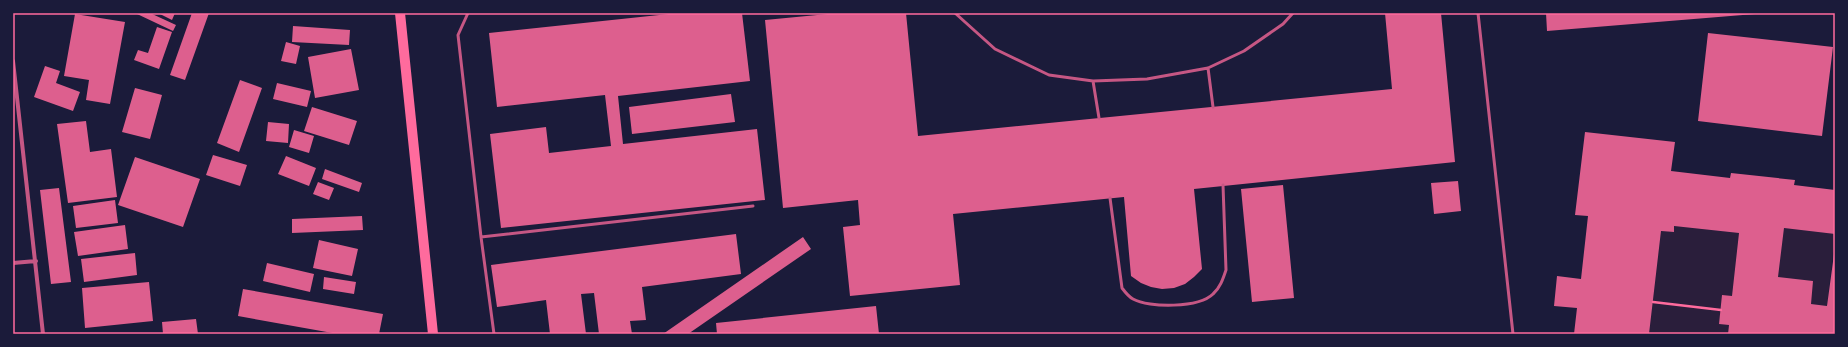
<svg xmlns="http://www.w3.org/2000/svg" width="1848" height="347" viewBox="0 0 1848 347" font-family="'Source Sans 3',sans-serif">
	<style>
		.green { fill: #2a1e3b }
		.building { fill: #dd5f8e }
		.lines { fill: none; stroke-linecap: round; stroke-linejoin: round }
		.path { stroke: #ff6b9d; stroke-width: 2.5 }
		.service { stroke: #c65784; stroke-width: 3 }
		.minor { stroke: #c65784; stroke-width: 4 }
		.primary { stroke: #ff6b9d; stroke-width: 10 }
		.neatline { fill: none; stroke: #ff6b9d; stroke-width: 1.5 }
	</style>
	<rect width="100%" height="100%" fill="#1b1b3a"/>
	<path class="green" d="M 1674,226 L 1739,233 L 1732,296 L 1721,310 L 1719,324 L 1729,325 L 1728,334 L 1649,334 L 1661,231 L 1674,232 Z
		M 1784,228 L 1835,234 L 1827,306 L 1811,304 L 1778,277 Z"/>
	<path class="building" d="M 135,13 L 150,13 L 176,25 L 173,31 Z
		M 158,13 L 175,13 L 172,20 Z
		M 192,13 L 209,13 L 185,80 L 170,75 Z
		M 678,13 L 742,13 L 750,81 L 618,96 L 623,144 L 757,129 L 765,200 L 501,228 L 490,134 L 546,127 L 549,153 L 611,146 L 605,95 L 497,107 L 489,33 Z
		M 838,13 L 906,13 L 918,136 L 1392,89 L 1385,13 L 1441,13 L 1455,162 L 1194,189 L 1202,269 L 1194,277 L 1185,284 L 1174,288 L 1162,289 L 1151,287 L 1141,283 L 1131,276 L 1124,197 L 953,214 L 960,285 L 850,296 L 843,227 L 860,225 L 858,200 L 783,208 L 765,20 Z
		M 1546,13 L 1755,13 L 1755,14 L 1547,31 Z
		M 75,14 L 125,22 L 110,104 L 86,100 L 89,80 L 64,76 Z
		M 293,26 L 350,30 L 349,45 L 292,42 Z
		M 157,27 L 172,32 L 159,69 L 134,60 L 138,50 L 148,53 Z
		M 1708,33 L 1833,47 L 1822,136 L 1698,121 Z
		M 286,42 L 300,46 L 296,64 L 281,61 Z
		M 351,49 L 359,90 L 315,98 L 308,57 Z
		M 45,66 L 60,71 L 56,83 L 80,92 L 73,111 L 34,97 Z
		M 240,80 L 262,88 L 239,152 L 217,143 Z
		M 277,83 L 311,91 L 307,107 L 273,99 Z
		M 135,88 L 162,95 L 150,139 L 122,132 Z
		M 731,94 L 735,122 L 632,134 L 629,107 Z
		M 312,107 L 357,121 L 349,145 L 304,131 Z
		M 86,121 L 90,152 L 111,149 L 117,197 L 68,203 L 57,124 Z
		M 268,122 L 289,124 L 288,143 L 266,141 Z
		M 294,130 L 314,136 L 309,153 L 289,147 Z
		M 1585,132 L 1675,142 L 1671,171 L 1730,178 L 1731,173 L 1795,180 L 1794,185 L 1835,190 L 1835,234 L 1784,228 L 1778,277 L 1813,281 L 1811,304 L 1827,306 L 1835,247 L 1835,334 L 1728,334 L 1729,325 L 1719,324 L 1722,295 L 1732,296 L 1739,233 L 1674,226 L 1674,232 L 1661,231 L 1649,334 L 1574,334 L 1577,308 L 1554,306 L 1557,276 L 1581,279 L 1588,216 L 1575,215 Z
		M 213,155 L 247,165 L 240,186 L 206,175 Z
		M 286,156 L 316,168 L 309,186 L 278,174 Z
		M 135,157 L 200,179 L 183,227 L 118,205 Z
		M 325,169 L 362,183 L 359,192 L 322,179 Z
		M 1458,181 L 1461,211 L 1434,214 L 1431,183 Z
		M 318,182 L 334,188 L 329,200 L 313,194 Z
		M 1283,185 L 1294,298 L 1252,302 L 1241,189 Z
		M 59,188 L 71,282 L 51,284 L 40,190 Z
		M 115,200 L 118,223 L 76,228 L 73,206 Z
		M 362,216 L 363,230 L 292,233 L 292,219 Z
		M 125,225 L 128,249 L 78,256 L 74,232 Z
		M 736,234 L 741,274 L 642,287 L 646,320 L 630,321 L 632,334 L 599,334 L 594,293 L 581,294 L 586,334 L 550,334 L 546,300 L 497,307 L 491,265 Z
		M 803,237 L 811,249 L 688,334 L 663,334 Z
		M 319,240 L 358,249 L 352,276 L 313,268 Z
		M 135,253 L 137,275 L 84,282 L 81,259 Z
		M 267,263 L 314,274 L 310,292 L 263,281 Z
		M 324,277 L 356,282 L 354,294 L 323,289 Z
		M 149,282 L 153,321 L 85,328 L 82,288 Z
		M 243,289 L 383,314 L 379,334 L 338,334 L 238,316 Z
		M 876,306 L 879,334 L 717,334 L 716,323 Z
		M 196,319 L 198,334 L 163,334 L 162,322 Z"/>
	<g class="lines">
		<path class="path" d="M 1653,302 L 1721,310"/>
		<path class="service" d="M 468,13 L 458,35 L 481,237 L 494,334
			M 955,13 L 995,49 L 1049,75 L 1093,81 L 1147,79 L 1208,68 L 1244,51 L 1283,24 L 1293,13
			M 1478,13 L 1513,334
			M 1208,68 L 1213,107
			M 1093,81 L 1099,118
			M 1110,198 L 1122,288 C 1125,292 1129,297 1133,299 C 1149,308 1199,308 1213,294 C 1220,288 1223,279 1226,270 L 1223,185
			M 481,237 L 753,206"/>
		<path class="minor" d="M 13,61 L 43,334
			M 13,263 L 36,261"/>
		<path class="primary" d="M 400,13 L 433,334"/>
	</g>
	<rect width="1848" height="347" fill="none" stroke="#1b1b3a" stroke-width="28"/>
	<rect x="14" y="14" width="1820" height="319" class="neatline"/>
</svg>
